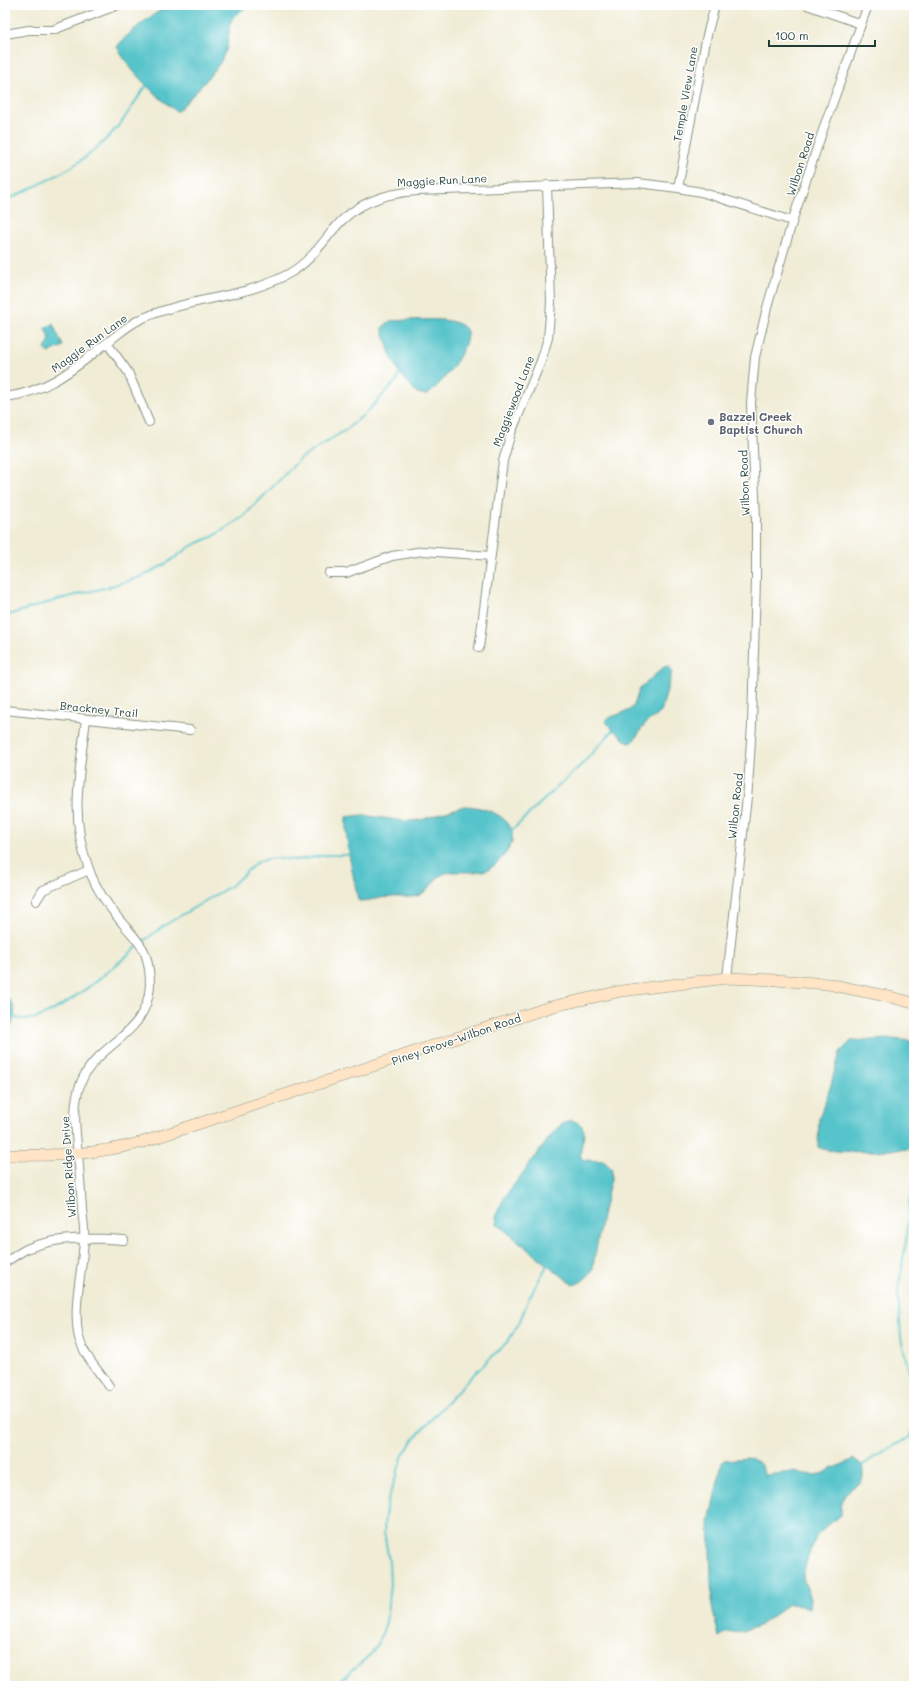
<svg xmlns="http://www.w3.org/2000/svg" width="919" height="1691" viewBox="0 0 919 1691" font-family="Mali,sans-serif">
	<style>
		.water { fill: #57c4cb; stroke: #3b8080 }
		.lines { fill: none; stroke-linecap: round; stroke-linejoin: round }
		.stream { stroke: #57c4cb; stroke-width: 2 }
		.street-casing { stroke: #889484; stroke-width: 10 }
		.secondary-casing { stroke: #889484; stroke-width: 12 }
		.street { stroke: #fff; stroke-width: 8 }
		.secondary { stroke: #ffe4c6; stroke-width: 11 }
		.worship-dot { fill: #6b7280; stroke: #fff; stroke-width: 1.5 }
		.labels { text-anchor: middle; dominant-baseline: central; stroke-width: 3; stroke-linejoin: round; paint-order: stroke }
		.street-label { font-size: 11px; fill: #1f3d34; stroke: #fff }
		.worship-label { font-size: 11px; font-weight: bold; fill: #5b616d; stroke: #fff; text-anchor: start }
	</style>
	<rect width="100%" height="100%" fill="#fff"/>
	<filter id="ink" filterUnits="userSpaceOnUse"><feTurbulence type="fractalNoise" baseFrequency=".025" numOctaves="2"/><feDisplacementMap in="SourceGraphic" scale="8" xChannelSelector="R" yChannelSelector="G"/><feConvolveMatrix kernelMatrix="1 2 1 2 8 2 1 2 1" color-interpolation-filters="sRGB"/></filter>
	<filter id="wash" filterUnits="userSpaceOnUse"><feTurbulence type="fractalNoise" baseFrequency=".012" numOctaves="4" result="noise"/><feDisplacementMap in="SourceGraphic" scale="16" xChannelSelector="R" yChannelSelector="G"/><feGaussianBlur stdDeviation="0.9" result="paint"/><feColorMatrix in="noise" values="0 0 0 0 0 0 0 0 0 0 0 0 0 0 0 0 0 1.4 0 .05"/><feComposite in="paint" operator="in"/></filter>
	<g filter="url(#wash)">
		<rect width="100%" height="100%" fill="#f0ecd5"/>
		<path class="water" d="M 180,5 L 245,5 L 234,15 L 230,24 L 227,48 L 220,63 L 204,83 L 178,111 L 176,111 C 153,93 131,73 117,47 C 123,37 153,13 164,9 C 169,7 175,6 180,5 Z
			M 408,320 C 422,320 460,316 467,331 C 469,350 442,384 427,395 L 417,393 L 399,372 L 390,354 L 382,328 L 390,321 Z
			M 53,324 L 63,346 L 48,353 L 45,349 L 50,340 L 45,328 Z
			M 668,666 L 670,667 L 672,672 L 661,712 C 656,718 649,719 645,724 C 640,730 637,738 631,743 L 627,742 L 608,725 L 606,719 L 630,710 L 634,705 L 640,688 L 664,667 Z
			M 464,806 C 490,806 529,824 505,854 C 500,860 496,865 489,869 C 475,875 455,869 443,874 C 435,878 431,888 423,893 C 413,900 402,896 390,897 C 380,897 370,901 360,901 L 358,900 C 353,872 345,845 346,817 L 362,815 L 405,821 L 421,820 Z
			M 5,997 C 20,1004 15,1025 5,1035 Z
			M 892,1039 L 914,1041 L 914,1149 C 893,1149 834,1156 818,1147 L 819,1118 L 830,1088 L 840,1052 L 851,1041 Z
			M 570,1120 C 595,1126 578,1142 581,1158 L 585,1160 L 604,1161 L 612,1169 L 611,1179 L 603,1211 L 592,1272 L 581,1282 L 573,1285 L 497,1224 L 496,1215 L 504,1198 L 556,1129 L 564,1123 Z
			M 747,1458 C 758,1460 763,1464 764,1475 L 767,1475 L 792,1472 L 812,1475 L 821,1474 L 854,1459 L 862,1465 C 867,1489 854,1481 845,1495 C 841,1501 841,1508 841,1514 L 817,1535 L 808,1557 L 803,1574 L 804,1581 L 811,1599 L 810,1608 L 795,1604 L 789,1604 L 759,1626 L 743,1631 L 725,1633 L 719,1637 L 712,1606 L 709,1522 L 722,1463 L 724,1460 Z"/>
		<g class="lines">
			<path class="stream" d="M 231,18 L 248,5
				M 5,201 C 52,178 85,166 119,125 C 130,112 137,97 148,84
				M 5,616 L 60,599 L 108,587 L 141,577 L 167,563 L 191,546 L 214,536 L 243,517 L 300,459 L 347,429 L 368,411 L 397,380 L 400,371
				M 508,832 L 511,831 L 584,762 L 615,728
				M 141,943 L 165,925 L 232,885 L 257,862 L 272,858 L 297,860 L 327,855 L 352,855
				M 12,1017 C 18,1019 24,1020 31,1019 C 59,1015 115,966 138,946
				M 914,1179 L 909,1204 L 906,1240 L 898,1292 L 901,1338 L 914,1393
				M 910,1436 L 914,1426
				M 860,1467 L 876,1456 L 914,1435
				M 334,1686 L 371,1654 L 380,1639 L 386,1623 L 390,1585 L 389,1561 L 384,1532 L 385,1516 L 387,1503 L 403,1455 L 411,1443 L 426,1425 L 468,1380 L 508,1341 L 519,1323 L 530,1296 L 548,1264"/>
		</g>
	</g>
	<g filter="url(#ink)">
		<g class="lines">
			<defs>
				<path id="street" d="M 807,5 L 861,24
					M 5,34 L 29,30 L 53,30 L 118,5
					M 678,188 L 707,35 L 715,5
					M 107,343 L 128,372 L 149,422
					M 5,397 C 48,392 75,368 108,342 C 117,335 126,327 137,321 C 185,297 243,300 290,273 C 309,262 320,246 334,229 C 355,203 385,193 417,191 L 638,183 L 678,188 L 701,192 L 792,221
					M 329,573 L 346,573 L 392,556 L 423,551 L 491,556
					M 479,648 L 503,461 L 511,433 L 541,361 L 548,338 L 551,303 L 547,185
					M 5,710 L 190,730
					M 86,719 C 80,770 69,819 89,869 C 96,890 110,908 123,924 C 131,933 141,943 145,953 C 149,964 150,975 150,985 C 147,1036 99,1042 82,1080 C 71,1105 76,1130 78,1156 C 80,1174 81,1192 82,1210 C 83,1219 85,1230 84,1239 C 83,1270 73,1302 78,1333 C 81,1353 98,1370 109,1386
					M 36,901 L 43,890 L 89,870
					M 727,978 L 748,788 L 752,724 L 756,580 L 756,519 L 751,403 L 755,357 L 768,304 L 794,216 L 825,124 L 868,5
					M 5,1262 C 13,1258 21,1251 29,1248 C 60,1236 91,1238 124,1240"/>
				<path id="secondary" d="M 5,1155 C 54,1156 95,1155 143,1142 L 550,1007 L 621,991 L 727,978 L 776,980 L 828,984 L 886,996 L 914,1003"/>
			</defs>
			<use href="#street" class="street-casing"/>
			<use href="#secondary" class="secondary-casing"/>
			<use href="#street" class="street"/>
			<use href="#secondary" class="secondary"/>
		</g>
	</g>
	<circle class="worship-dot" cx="711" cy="422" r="4"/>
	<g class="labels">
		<g class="street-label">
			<text transform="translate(685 94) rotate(-80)">Temple View Lane</text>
			<text transform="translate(800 164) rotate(-72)">Wilbon Road</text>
			<text transform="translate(442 180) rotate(-3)">Maggie Run Lane</text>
			<text transform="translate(89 343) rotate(-36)">Maggie Run Lane</text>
			<text transform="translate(513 401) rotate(-69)">Maggiewood Lane</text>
			<text transform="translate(744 483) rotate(-92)">Wilbon Road</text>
			<text transform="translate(99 709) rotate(6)">Brackney Trail</text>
			<text transform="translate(735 806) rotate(-84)">Wilbon Road</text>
			<text transform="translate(456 1039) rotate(-19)">Piney Grove-Wilbon Road</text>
			<text transform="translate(68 1167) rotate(-94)">Wilbon Ridge Drive</text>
		</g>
		<g class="worship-label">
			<text x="719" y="416">Bazzel Creek<tspan x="719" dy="13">Baptist Church</tspan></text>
		</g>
	</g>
	<rect width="919" height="1691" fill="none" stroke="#fff" stroke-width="20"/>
	<path d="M769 40v6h106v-6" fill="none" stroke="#1f3d34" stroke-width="2"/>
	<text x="775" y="40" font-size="12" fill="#1f3d34" stroke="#ffffff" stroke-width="3" paint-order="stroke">100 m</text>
</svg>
